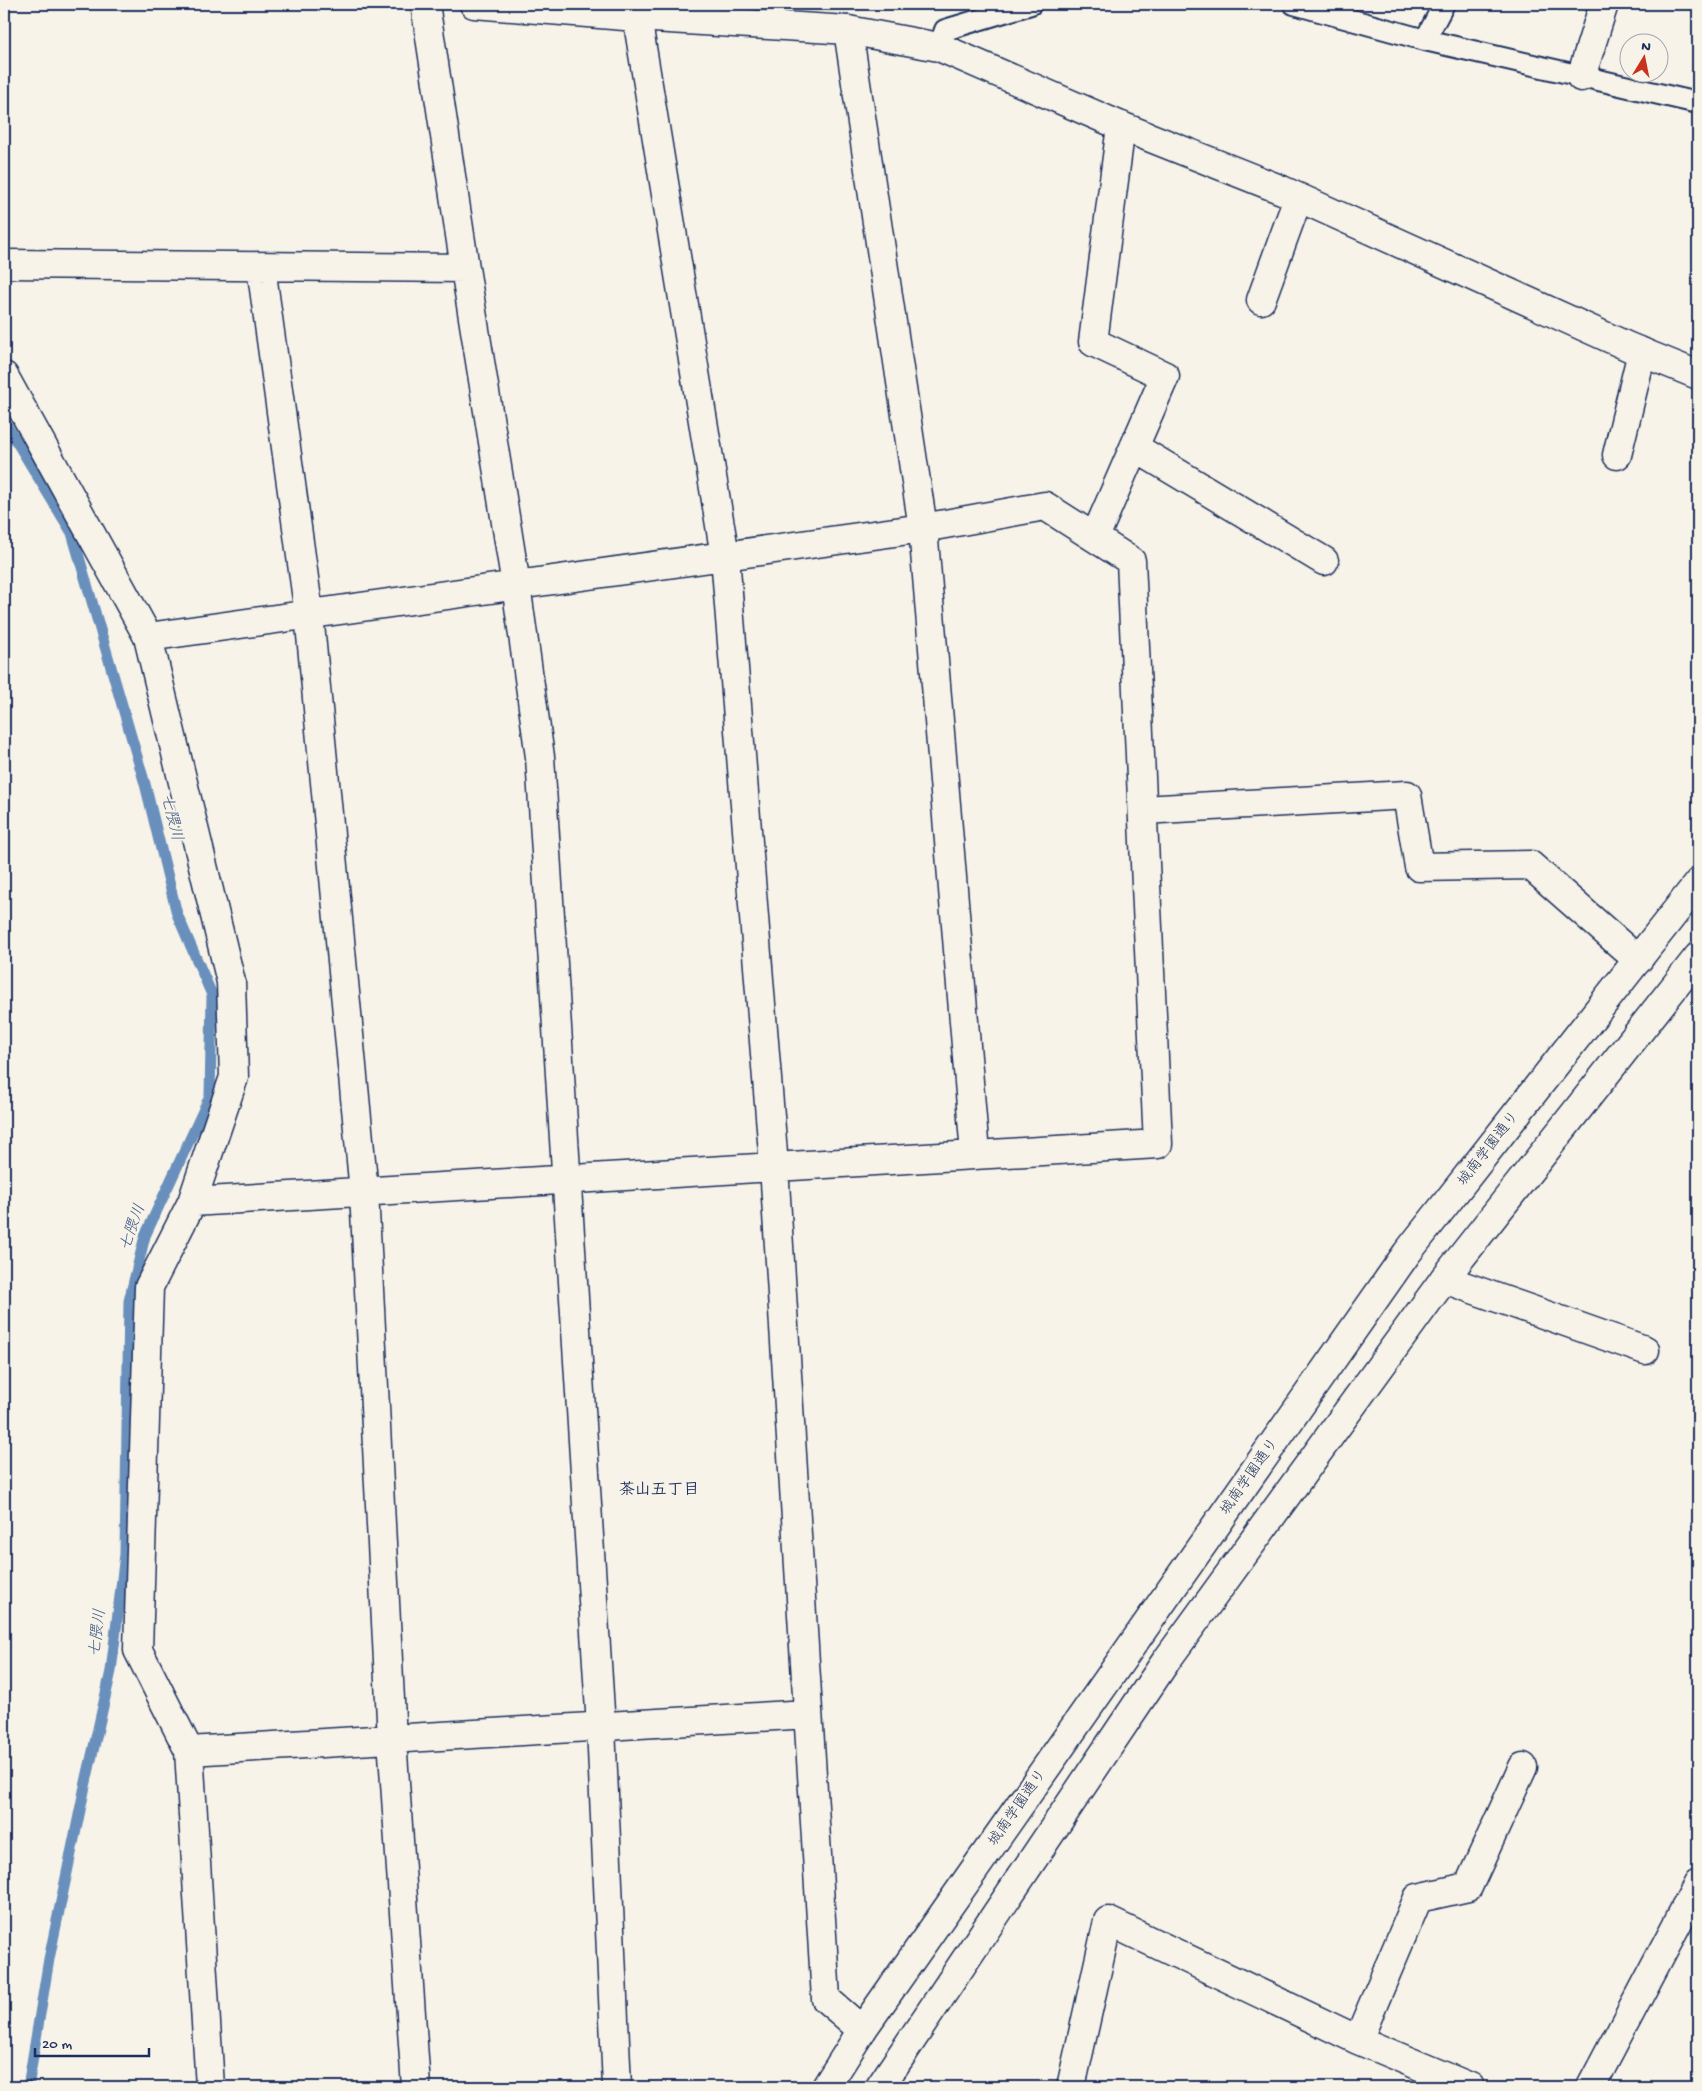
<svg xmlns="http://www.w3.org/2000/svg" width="1702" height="2091" viewBox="0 0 1702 2091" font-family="'Gochi Hand','Klee One',sans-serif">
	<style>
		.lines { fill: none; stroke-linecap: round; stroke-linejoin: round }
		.stream { stroke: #698fbc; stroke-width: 11 }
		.lane-casing { stroke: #1b2f5e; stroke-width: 24 }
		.street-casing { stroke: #1b2f5e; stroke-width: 31 }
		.secondary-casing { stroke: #1b2f5e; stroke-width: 31 }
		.lane { stroke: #f7f3e8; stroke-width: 20 }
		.street { stroke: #f7f3e8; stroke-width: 28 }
		.secondary { stroke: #f7f3e8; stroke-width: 28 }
		.labels { text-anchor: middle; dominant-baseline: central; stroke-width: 4.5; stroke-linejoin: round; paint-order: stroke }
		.street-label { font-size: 15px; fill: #1b2f5e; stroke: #f7f3e8 }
		.water-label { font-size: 16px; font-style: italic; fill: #3c5785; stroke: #f7f3e8 }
		.neighbourhood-label { font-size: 16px; font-weight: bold; fill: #1b2f5e; stroke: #f7f3e8 }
	</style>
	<rect width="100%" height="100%" fill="#f7f3e8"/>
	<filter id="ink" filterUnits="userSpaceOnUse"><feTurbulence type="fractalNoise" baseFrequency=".02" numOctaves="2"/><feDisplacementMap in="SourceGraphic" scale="10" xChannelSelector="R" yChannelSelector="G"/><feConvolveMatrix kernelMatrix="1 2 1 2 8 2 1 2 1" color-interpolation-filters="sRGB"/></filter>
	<g filter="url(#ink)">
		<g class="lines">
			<path class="stream" d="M 4,421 L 72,533 L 145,784 L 177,914 L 212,995 L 210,1096 L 145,1236 L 129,1301 L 125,1554 L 111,1671 L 84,1791 L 49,1959 L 28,2087"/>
			<defs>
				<path id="lane" d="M 1294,4 L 1425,40 L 1698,103
					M 1425,40 L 1444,4
					M 939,47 L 945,30 L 1031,4"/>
				<path id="street" d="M 637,17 L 725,556 L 774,1166 L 826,1999 L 862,2030
					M 848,30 L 923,528 L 975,1154
					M 1581,77 L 1604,4
					M 4,264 L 465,268 L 425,4
					M 261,267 L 309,614 L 364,1192 L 392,1739 L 416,2087
					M 465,268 L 516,585 L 540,757 L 601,1727 L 617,2087
					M 1261,300 L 1298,198
					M 4,376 L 148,637 L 923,528 L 1045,506 L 1131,561 L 1158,1144 L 192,1202
					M 1134,447 L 1324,561
					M 1617,455 L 1642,352
					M 1095,537 L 1165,376 L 1093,342 L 1121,126
					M 148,637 L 231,982 L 234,1077 L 192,1202 L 149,1287 L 138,1650 L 189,1751 L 210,2087
					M 1143,810 L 1407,795 L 1419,867 L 1530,865 L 1638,960
					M 1444,1279 L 1645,1350
					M 189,1751 L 808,1714
					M 1358,2040 L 1418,1898 L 1468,1887 L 1523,1767
					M 1071,2087 L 1108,1921 L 1358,2040 L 1470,2087
					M 1591,2087 L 1698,1884"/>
				<path id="secondary" d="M 474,4 L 637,17 L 848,30 L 939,47 L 1121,126 L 1282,190 L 1629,347 L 1698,375
					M 826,2087 L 862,2030 L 1407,1253 L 1698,883
					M 880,2087 L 1166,1661 L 1444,1279 L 1698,957"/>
			</defs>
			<use href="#lane" class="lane-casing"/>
			<use href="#street" class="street-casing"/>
			<use href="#secondary" class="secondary-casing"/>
			<use href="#lane" class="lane"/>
			<use href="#street" class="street"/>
			<use href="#secondary" class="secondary"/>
		</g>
	</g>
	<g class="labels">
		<g class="street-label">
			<text transform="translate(1489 1149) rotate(-52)">城南学園通り</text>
			<text transform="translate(1250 1477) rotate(-55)">城南学園通り</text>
			<text transform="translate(1018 1808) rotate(-55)">城南学園通り</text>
		</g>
		<g class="water-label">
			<text transform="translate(170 818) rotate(76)">七隈川</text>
			<text transform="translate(134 1228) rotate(-70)">七隈川</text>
			<text transform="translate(99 1633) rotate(-83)">七隈川</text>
		</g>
		<g class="neighbourhood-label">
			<text x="659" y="1491">茶山五丁目</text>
		</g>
	</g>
	<rect width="1702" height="2091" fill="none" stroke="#f7f3e8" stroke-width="20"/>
	<rect x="10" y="10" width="1682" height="2071" fill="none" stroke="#1b2f5e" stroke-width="2" filter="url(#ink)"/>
	<g transform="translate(1644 58) rotate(10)"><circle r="24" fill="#f7f3e8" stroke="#9fa5b1"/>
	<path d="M0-4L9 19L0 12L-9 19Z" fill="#c8321e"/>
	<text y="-8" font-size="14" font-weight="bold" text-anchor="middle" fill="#1b2f5e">N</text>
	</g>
	<path d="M35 2048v8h114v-8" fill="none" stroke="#1b2f5e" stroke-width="2.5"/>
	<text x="42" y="2048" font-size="15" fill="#1b2f5e" stroke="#f7f3e8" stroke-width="4" paint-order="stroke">20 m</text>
</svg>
